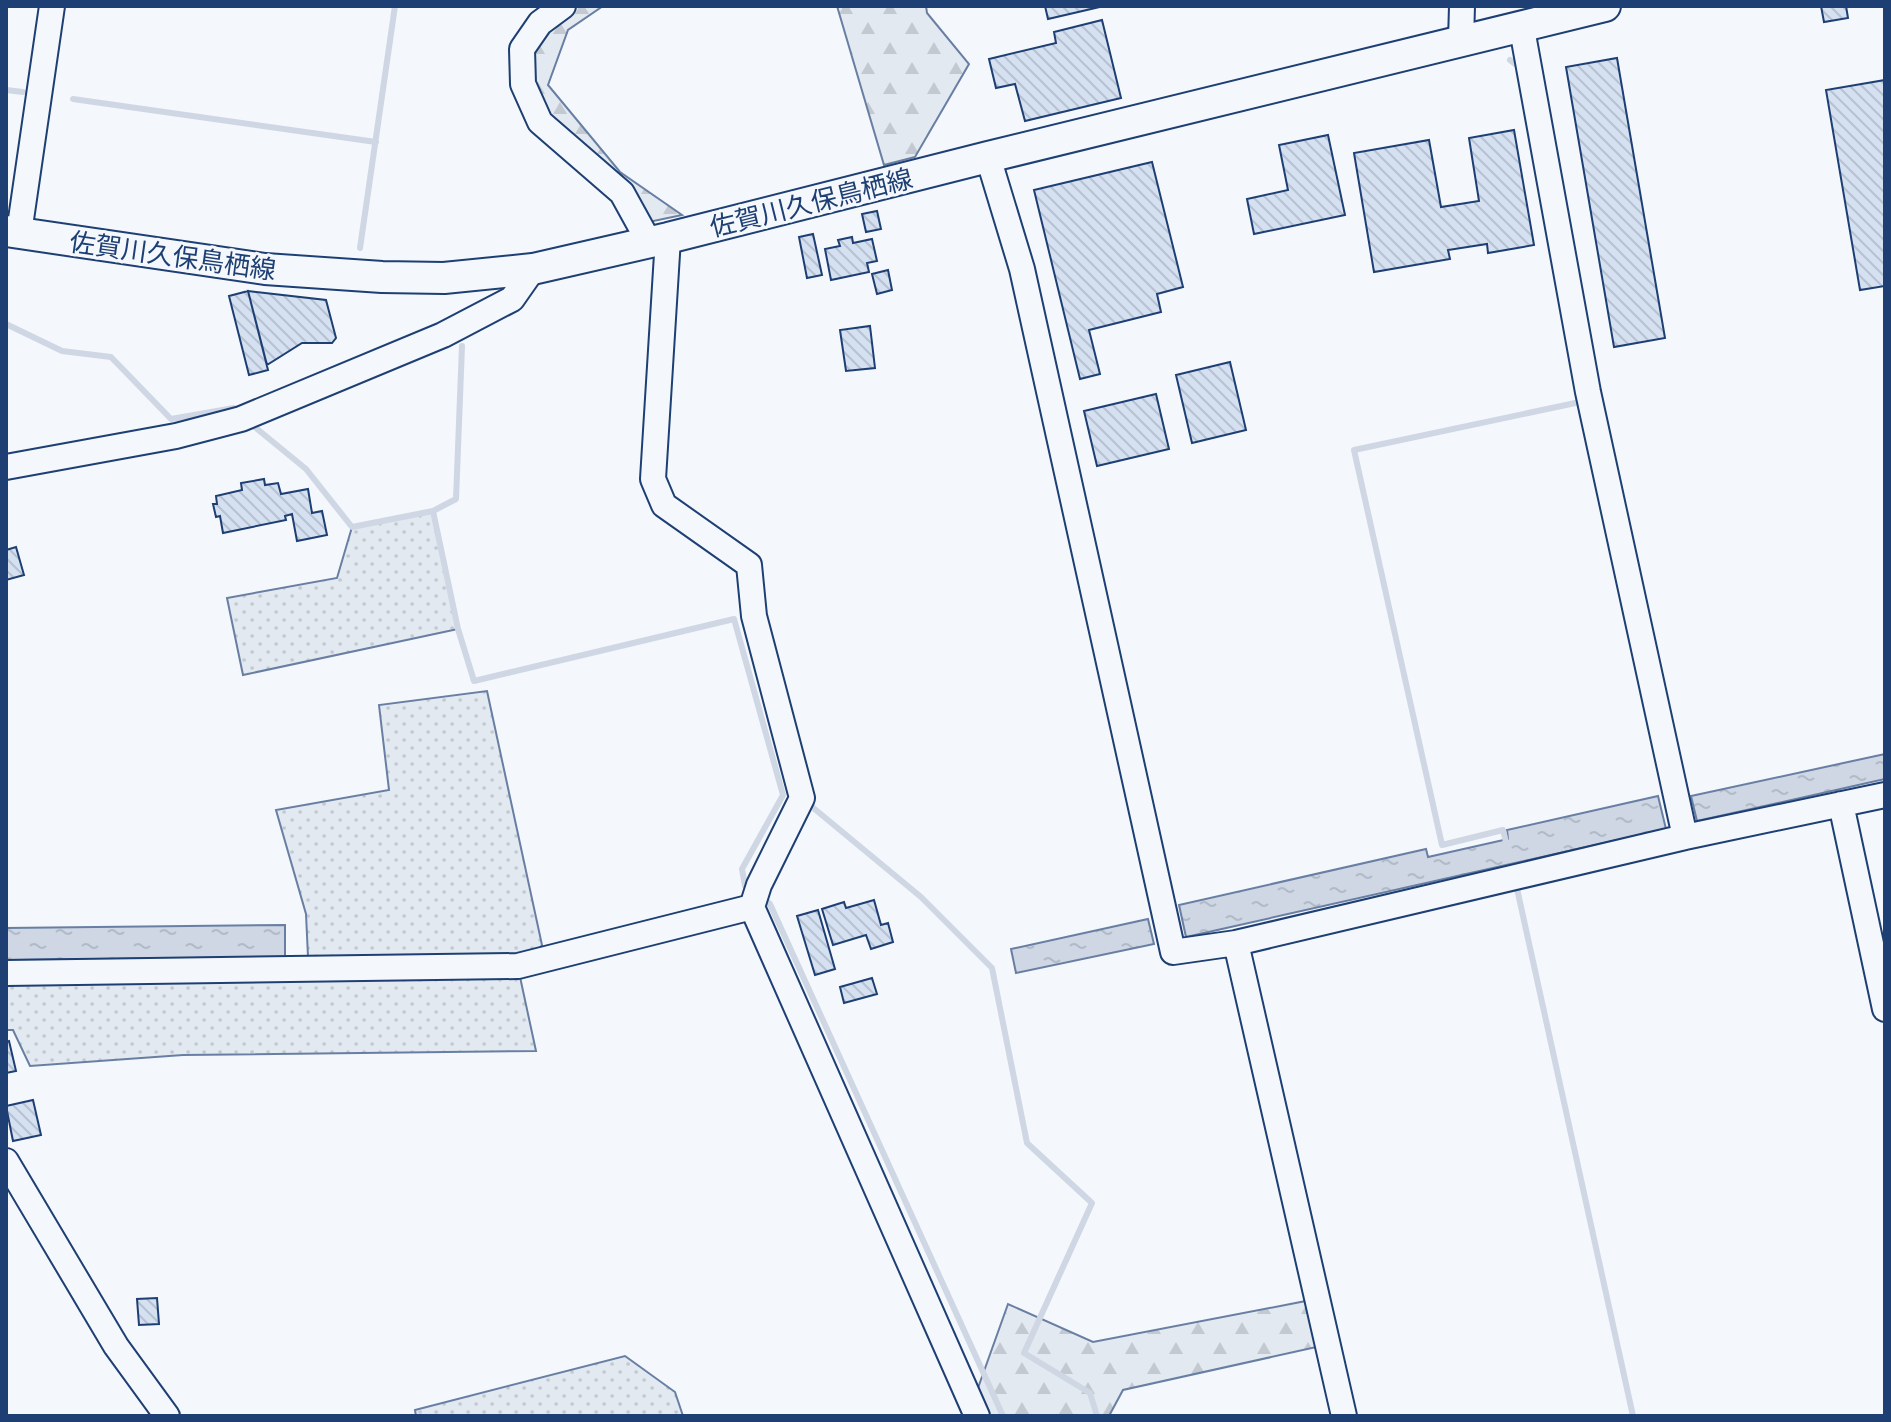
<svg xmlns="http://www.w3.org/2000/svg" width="1891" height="1422" viewBox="0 0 1891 1422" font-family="'Noto Sans','Noto Sans JP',sans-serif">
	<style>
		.grass { fill: url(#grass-dots); stroke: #687fa3; stroke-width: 2 }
		.forest { fill: url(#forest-firs); stroke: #687fa3; stroke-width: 2 }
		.water { fill: url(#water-ripples); stroke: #687fa3; stroke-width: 2 }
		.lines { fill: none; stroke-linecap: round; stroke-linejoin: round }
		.stream { stroke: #cfd7e4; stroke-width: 6 }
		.building { fill: url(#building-back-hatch); stroke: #1d3f73; stroke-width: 2 }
		.minor-casing { stroke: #1d3f73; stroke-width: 28 }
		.major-casing { stroke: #1d3f73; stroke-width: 34 }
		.minor { stroke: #f4f7fb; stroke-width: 24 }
		.major { stroke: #f4f7fb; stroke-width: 30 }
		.labels { text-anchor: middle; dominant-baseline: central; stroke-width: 6; stroke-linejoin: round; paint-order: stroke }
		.street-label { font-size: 26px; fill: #1d3f73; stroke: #f4f7fb }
	</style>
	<defs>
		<pattern id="grass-dots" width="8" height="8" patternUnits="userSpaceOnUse" patternTransform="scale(2)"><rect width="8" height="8" fill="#e3e9f0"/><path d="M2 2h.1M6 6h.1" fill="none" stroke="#c2c9d1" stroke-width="1.8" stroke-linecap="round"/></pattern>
		<pattern id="forest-firs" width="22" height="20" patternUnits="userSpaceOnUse" patternTransform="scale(2)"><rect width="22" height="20" fill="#e3e9f0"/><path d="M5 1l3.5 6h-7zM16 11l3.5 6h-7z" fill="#c2c9d1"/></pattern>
		<pattern id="water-ripples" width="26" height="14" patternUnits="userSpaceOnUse" patternTransform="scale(2)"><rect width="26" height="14" fill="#cfd7e4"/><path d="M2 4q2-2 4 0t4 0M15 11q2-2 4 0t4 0" fill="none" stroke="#b1bac7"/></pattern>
		<pattern id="building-back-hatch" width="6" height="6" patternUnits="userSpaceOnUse" patternTransform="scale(2)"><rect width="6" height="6" fill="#d5e0f0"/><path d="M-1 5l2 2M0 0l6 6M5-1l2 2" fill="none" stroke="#b6c1d1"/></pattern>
	</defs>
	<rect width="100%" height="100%" fill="#f4f7fb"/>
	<path class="grass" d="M 433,511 L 458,629 L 243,675 L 227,598 L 337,578 L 352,527 Z
		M 487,691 L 542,945 L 520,977 L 536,1051 L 183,1055 L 30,1066 L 13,1030 L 6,1030 L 6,984 L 309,978 L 306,914 L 276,810 L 389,790 L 379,705 Z
		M 625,1356 L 675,1392 L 683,1416 L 416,1416 L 415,1410 Z"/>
	<path class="forest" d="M 571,6 L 603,6 L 568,30 L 548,85 L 620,172 L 682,215 L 649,222 L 545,117 L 533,93 L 530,54 L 546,25 Z
		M 837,6 L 926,6 L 927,13 L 969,64 L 915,157 L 884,165 Z
		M 1311,1300 L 1321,1346 L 1123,1390 L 1109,1416 L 989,1416 L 978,1388 L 1008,1304 L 1093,1342 Z"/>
	<path class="water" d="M 1885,754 L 1885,779 L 1697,821 L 1691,796 Z
		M 1658,796 L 1666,829 L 1186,937 L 1179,905 L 1426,849 L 1428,857 L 1508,839 L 1507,830 Z
		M 1148,919 L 1154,944 L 1016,973 L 1011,949 Z
		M 285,925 L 285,957 L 6,960 L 6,928 Z"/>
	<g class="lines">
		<path class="stream" d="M 1510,60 L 1518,66 L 1519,70
			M 6,90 L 23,92
			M 73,99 L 376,142
			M 360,248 L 395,6
			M 6,324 L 62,351 L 111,357 L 171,419 L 234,408
			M 462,346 L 456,499 L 433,511 L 458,629 L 474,681 L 734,619 L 783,795 L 742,869 L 745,886 L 752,892
			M 256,428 L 306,469 L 352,527 L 433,511
			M 811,806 L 921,897 L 992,968 L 1027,1143 L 1092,1203 L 1024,1353 L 1090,1393 L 1097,1416
			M 1507,846 L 1503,830 L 1442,845 L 1354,450 L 1580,402 L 1579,396
			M 1516,884 L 1633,1416
			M 762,898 L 770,904 L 1003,1416"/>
	</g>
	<path class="building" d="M 1045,6 L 1104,6 L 1048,19 Z
		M 1821,6 L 1846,6 L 1848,18 L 1824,22 Z
		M 1102,20 L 1121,98 L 1025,121 L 1015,84 L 996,88 L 989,59 L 1056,43 L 1054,32 Z
		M 1617,58 L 1665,338 L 1614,347 L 1566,67 Z
		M 1885,80 L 1885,286 L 1860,290 L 1826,90 Z
		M 1514,130 L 1534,245 L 1488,253 L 1487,244 L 1448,250 L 1450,259 L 1374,272 L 1354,153 L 1429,140 L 1441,207 L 1479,201 L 1469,138 Z
		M 1328,135 L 1345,215 L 1254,234 L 1247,199 L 1288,190 L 1279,145 Z
		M 1152,162 L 1183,287 L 1157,294 L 1161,312 L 1089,330 L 1100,374 L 1080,379 L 1034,190 Z
		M 877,211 L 881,229 L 866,232 L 862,214 Z
		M 813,234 L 822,275 L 807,278 L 799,237 Z
		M 852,237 L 853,243 L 872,239 L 877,261 L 867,263 L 869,272 L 831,280 L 825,249 L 840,246 L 838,240 Z
		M 888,270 L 892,290 L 877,294 L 872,274 Z
		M 248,291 L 326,300 L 336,338 L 332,343 L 302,343 L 267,365 Z
		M 248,291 L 268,370 L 249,375 L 229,296 Z
		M 870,326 L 875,368 L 846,371 L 840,330 Z
		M 1230,362 L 1246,430 L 1192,443 L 1176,375 Z
		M 1156,394 L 1169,449 L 1097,466 L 1084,411 Z
		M 264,479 L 265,485 L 278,483 L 281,494 L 308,489 L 312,513 L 322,511 L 327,535 L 297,541 L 292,514 L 285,516 L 286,520 L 223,533 L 220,516 L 216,517 L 213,504 L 217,504 L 216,496 L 242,490 L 241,483 Z
		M 16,547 L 24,575 L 6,580 L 6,550 Z
		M 874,900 L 881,925 L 888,923 L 893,942 L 871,949 L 866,935 L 833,945 L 822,909 L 844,902 L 846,908 Z
		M 818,910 L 835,969 L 815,975 L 797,916 Z
		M 872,978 L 877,994 L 844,1003 L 840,987 Z
		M 9,1041 L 16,1071 L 6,1073 L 6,1042 Z
		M 33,1100 L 41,1135 L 13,1141 L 6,1106 Z
		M 157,1298 L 159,1324 L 139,1325 L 137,1299 Z"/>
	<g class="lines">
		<defs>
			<path id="minor" d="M 563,6 L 540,23 L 522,49 L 523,84 L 540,122 L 622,193 L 649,242
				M 1518,27 L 1524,40 L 1588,392 L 1685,837
				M 1461,41 L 1462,6
				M 988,157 L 1022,269 L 1173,952 L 1236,943 L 1685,837 L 1885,795
				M 19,233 L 52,6
				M 668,238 L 653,479 L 664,505 L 749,565 L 754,616 L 802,798 L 759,885 L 752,907 L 977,1416
				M 6,467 L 176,436 L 241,419 L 443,335 L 512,299 L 533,269
				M 1841,804 L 1885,1009
				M 1236,943 L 1344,1416
				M 6,973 L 518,966 L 752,907
				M 6,1161 L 116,1346 L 167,1416"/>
			<path id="major" d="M 6,231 L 265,269 L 382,277 L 444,278 L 533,269 L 668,238 L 988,157 L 1605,6"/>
		</defs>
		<use href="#minor" class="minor-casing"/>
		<use href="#major" class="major-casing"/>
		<use href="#minor" class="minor"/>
		<use href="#major" class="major"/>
	</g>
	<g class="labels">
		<g class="street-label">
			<text transform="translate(811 202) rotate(-14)">佐賀川久保鳥栖線</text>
			<text transform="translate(173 255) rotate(8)">佐賀川久保鳥栖線</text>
		</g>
	</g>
	<rect width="1891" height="1422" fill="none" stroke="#1d3f73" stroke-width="16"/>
</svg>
